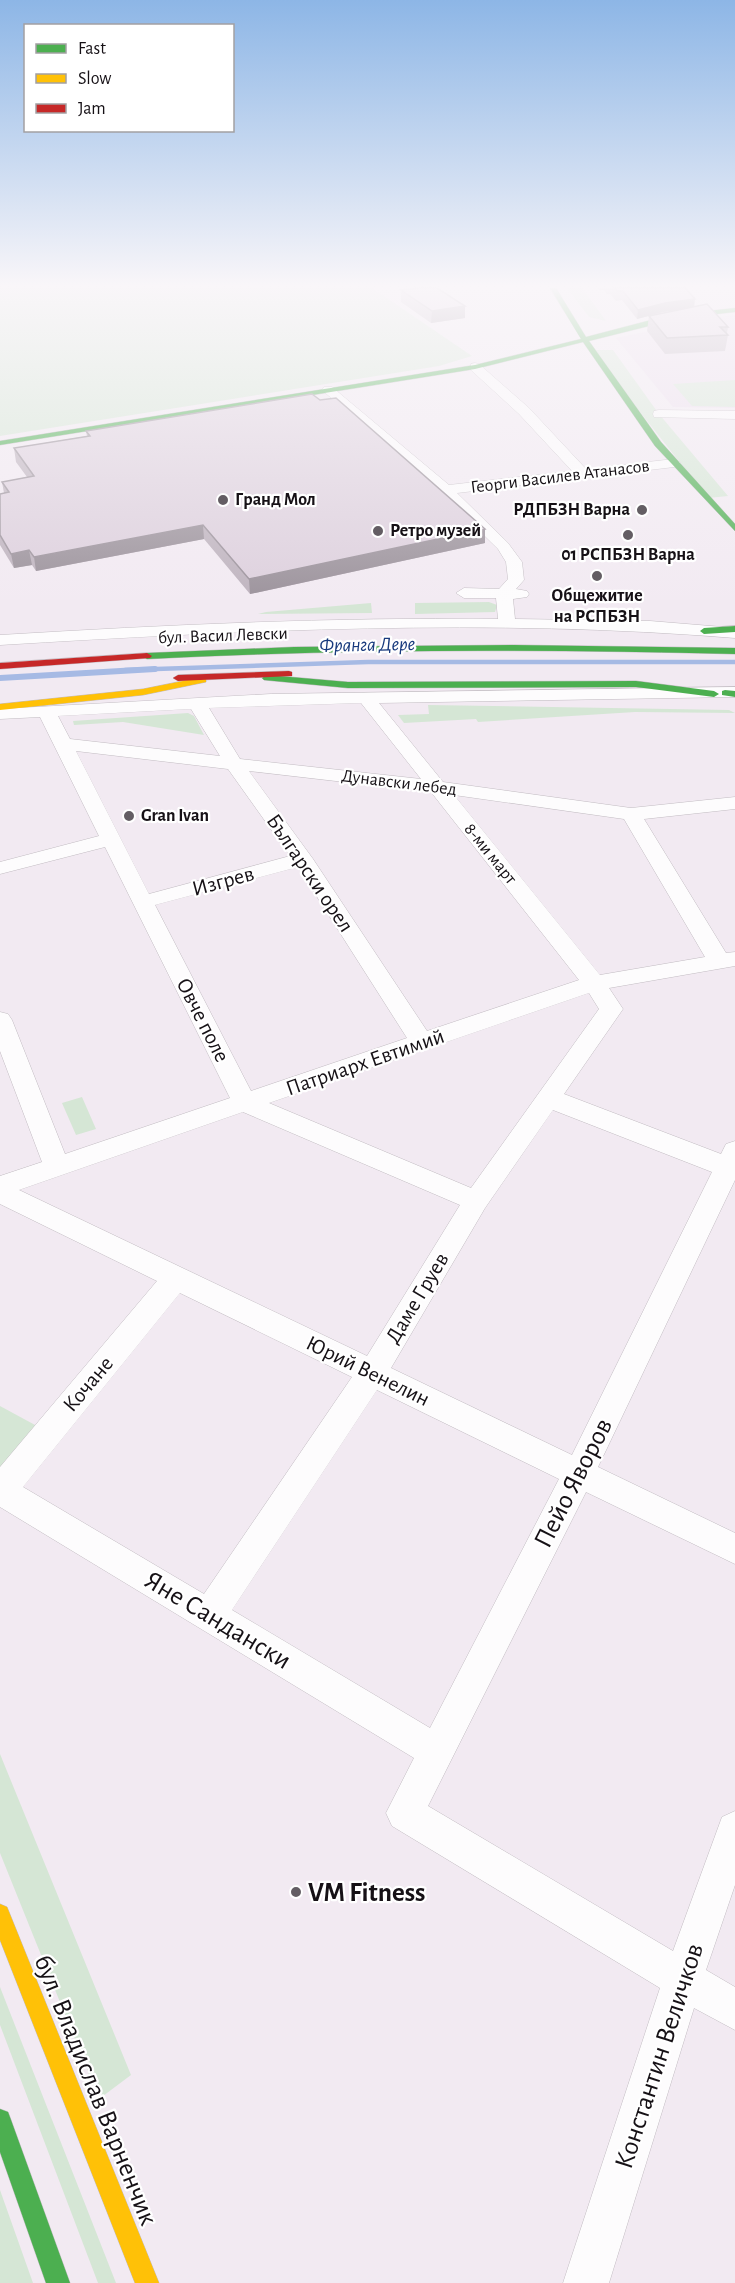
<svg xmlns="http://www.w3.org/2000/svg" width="735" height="2283" viewBox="0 0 735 2283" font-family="'Alegreya Sans',sans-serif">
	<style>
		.built { fill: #ecdeed }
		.green { fill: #d5e6d5 }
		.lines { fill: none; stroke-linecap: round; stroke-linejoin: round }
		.stream-far1 { stroke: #a6bae4; stroke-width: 4.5 }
		.stream { stroke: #a6bae4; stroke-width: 6 }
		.street-casing { stroke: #c2bcc2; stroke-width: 1 }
		.fast-casing { stroke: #c2bcc2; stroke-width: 1 }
		.slow-casing { stroke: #c2bcc2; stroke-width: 1 }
		.jam-casing { stroke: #c2bcc2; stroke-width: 1 }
		.street { fill: #fdfcfd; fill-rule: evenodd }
		.fast { fill: #4caf50; fill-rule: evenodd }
		.slow { fill: #ffc107; fill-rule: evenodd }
		.jam { fill: #c62828; fill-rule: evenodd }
		.wall { fill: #beb3be; fill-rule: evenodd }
		.shaded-wall { fill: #9b929b }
		.building { fill: #ddd0dd; stroke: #9b929b; stroke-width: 1.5 }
		.poi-dot { fill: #635d63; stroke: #fff; stroke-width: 2 }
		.labels { text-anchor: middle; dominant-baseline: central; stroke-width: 4.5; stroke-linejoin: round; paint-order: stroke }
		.far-street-label { font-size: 18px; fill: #161116; stroke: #fff }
		.far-poi-label { font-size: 18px; font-weight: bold; fill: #161116; stroke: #fff; text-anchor: start }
		.far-water-label { font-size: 20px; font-style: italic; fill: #183a7d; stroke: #fff }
		.street-label { font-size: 22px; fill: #161116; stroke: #fff }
		.near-street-label { font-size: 27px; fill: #161116; stroke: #fff }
		.near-poi-label { font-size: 27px; font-weight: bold; fill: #161116; stroke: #fff; text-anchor: start }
	</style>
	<rect width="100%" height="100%" fill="#f2eaf2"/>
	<path class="built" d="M 735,315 L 735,408 L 673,407 L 616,338 L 706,319 Z"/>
	<path class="green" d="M 0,288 L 372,288 L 472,356 L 439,366 L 0,436 Z
		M 567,288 L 582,288 L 606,321 L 589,317 Z
		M 591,350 L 613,350 L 659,414 L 728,496 L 708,498 Z
		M 735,380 L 735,407 L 692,406 L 673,384 Z
		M 489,602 L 497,605 L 495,612 L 415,614 L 415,603 Z
		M 371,603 L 372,613 L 258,614 L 266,612 Z
		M 428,705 L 729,710 L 735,713 L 635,712 L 478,722 L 476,719 L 404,723 L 398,715 L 429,714 Z
		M 188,713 L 194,716 L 204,735 L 123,722 L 74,725 L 73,721 Z
		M 82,1097 L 96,1129 L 76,1135 L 62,1103 Z
		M 0,1406 L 48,1432 L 0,1491 Z
		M 0,1754 L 131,2075 L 99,2099 L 0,1853 Z
		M 0,1987 L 116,2283 L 98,2283 L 0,2025 Z
		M 0,2190 L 33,2283 L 0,2283 Z"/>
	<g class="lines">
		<path class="stream-far1" d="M 125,670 L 368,662 L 735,662"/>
		<path class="stream" d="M 0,678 L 155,669"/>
		<defs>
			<path id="street" d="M 475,363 L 479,364 L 529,408 L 586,469 L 674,459 L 681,463 L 674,467 L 457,493 L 508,543 L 522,562 L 524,580 L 516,589 L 527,591 L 529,594 L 527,597 L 513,599 L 515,619 L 650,621 L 735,628 L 735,638 C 491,618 244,630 0,645 L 0,635 C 166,625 332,617 498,619 L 496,598 L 464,598 L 456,593 L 464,588 L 499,589 L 508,579 L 506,562 L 498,549 L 441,493 L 322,390 L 324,387 L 332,387 L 449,485 L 572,471 L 519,414 L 471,370 L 471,364 Z
				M 659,410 L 735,411 L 735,419 L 654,417 L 653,414 L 654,411 Z
				M 735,687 L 735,697 L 379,703 L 443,782 L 631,808 L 735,797 L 735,809 L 644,819 L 726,953 L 735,952 L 735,966 L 609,988 L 623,1009 L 564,1094 L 721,1154 L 726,1144 L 735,1141 L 735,1180 L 598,1467 L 735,1533 L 735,1564 L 586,1492 L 428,1806 L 673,1951 L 722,1817 L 735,1811 L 735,1885 L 706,1970 L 735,1987 L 735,2030 L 694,2008 L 609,2283 L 563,2283 L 660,1988 L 392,1826 L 386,1813 L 414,1758 L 0,1507 L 0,1467 L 157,1281 L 0,1204 L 0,1176 L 42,1162 L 0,1051 L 0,1012 L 8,1014 L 12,1020 L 65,1154 L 230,1098 L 105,847 L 0,874 L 0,862 L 99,836 L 40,717 L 0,719 L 0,709 L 271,694 ZM 361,703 L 421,779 L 240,759 L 209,708 ZM 191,709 L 220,756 L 70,739 L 58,716 ZM 76,751 L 228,769 L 290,856 L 149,894 ZM 249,771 L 431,792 L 579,980 L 427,1031 L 313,859 ZM 454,795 L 624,819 L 705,957 L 600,975 ZM 298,867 L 407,1038 L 251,1091 L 155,905 ZM 589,993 L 599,1009 L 471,1188 L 269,1103 ZM 553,1110 L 712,1172 L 572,1455 L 391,1368 L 485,1208 ZM 243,1112 L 460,1205 L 367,1356 L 19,1190 ZM 180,1293 L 352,1377 L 204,1594 L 23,1487 ZM 377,1390 L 559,1479 L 430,1728 L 232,1610 Z"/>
			<path id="fast" d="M 550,288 L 556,288 L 586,337 L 670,315 L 735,308 L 735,312 L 681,318 L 589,341 L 661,442 L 735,524 L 735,531 L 655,446 L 583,342 L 475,369 L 0,445 L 0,441 L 475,365 L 581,339 Z
				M 735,626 L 735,632 L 704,634 L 700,631 L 704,628 Z
				M 514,645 L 735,648 L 735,654 C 539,649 343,649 147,659 L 142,656 L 147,653 L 294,647 Z
				M 267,675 L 348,682 L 636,681 L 714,691 L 719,694 L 714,697 L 636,687 L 348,688 L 264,680 L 262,678 Z
				M 725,690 L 735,691 L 735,697 L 722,695 L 722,691 Z
				M 0,2109 L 8,2112 L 11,2120 L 70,2283 L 46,2283 L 0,2152 Z"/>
			<path id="slow" d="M 203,677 L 206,678 L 206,682 L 143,695 L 0,710 L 0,704 L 143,689 Z
				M 0,1904 L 7,1907 L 159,2283 L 135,2283 L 0,1940 Z"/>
			<path id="jam" d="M 147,653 L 152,656 L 150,658 L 0,669 L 0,663 Z
				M 289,671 L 292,672 L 292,676 L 178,681 L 173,678 L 178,675 Z"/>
		</defs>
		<use href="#street" class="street-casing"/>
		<use href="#fast" class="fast-casing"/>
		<use href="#slow" class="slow-casing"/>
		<use href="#jam" class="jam-casing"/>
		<use href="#street" class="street"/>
		<use href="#fast" class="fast"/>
		<use href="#slow" class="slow"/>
		<use href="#jam" class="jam"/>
	</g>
	<path class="wall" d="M 597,288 L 685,288 L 694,307 L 728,327 L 727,333 L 728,335 L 725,351 L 665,354 L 647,331 L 649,316 L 637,319 L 622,300 L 616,301 L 610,294 L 607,294 L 604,290 L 599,290 ZM 676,310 L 651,315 L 663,312 Z
		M 401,290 L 465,306 L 465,318 L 431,323 L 401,302 Z
		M 86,431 L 485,529 L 485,543 L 250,594 L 204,539 L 36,571 L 32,565 L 14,568 L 0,545 L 0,494 L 4,493 L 2,482 L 27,477 L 16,462 L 14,448 L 87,436 Z"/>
	<path class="shaded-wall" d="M 695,299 L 694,308 L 663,312 L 637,319 L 638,310 L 665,303 Z
		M 465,306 L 465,318 L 431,323 L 432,311 Z
		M 203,525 L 204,539 L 36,571 L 34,557 Z
		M 485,529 L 485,543 L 250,594 L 249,579 Z
		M 29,550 L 32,565 L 14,568 L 11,554 Z"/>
	<path class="building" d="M 419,288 L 437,288 L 465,306 L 432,311 L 401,290 Z
		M 614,288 L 685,288 L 695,299 L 665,303 L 638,310 L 623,291 L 617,291 Z
		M 707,304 L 728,327 L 720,327 L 728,335 L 667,338 L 649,316 Z
		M 312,394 L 320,400 L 336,398 L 485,529 L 249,579 L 203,525 L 34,557 L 29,550 L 11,554 L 0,535 L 0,494 L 9,492 L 2,482 L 34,476 L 14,448 L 90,436 L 86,431 Z"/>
	<linearGradient id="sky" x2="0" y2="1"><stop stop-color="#8db6e6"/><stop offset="0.47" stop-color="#f9f6f9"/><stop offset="1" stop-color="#f9f6f9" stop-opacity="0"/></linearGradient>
	<rect width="735" height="607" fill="url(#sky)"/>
	<g class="poi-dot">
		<circle cx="223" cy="500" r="6"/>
		<circle cx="642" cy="510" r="6"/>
		<circle cx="378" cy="531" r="6"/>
		<circle cx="628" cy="535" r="6"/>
		<circle cx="597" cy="576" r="6"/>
		<circle cx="129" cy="816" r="6"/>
		<circle cx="296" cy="1892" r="6"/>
	</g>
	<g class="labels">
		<g class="far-street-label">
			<text transform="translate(560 477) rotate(-7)">Георги Василев Атанасов</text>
			<text transform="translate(223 636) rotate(-2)">бул. Васил Левски</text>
			<text transform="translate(399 783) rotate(7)">Дунавски лебед</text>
			<text transform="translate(490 854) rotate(51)">8-ми март</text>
		</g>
		<g class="far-poi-label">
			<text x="235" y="500">Гранд Мол</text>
			<text x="630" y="510" text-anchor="end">РДПБЗН Варна</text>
			<text x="390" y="531">Ретро музей</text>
			<text x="628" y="555" text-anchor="middle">01 РСПБЗН Варна</text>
			<text x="597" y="596" text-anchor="middle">Общежитие<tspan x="597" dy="21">на РСПБЗН</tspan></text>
			<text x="141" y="816">Gran Ivan</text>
		</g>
		<g class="far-water-label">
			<text transform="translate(367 645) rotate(-1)">Франга Дере</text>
		</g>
		<g class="street-label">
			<text transform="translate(310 873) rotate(56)">Български орел</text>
			<text transform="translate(223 881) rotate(-15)">Изгрев</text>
			<text transform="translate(203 1020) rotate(63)">Овче поле</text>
			<text transform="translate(365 1062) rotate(-19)">Патриарх Евтимий</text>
			<text transform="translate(417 1298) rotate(-59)">Даме Груев</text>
			<text transform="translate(368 1371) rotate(26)">Юрий Венелин</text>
			<text transform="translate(88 1384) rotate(-50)">Кочане</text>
		</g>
		<g class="near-street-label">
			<text transform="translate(573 1483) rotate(-63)">Пейо Яворов</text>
			<text transform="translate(218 1620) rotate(31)">Яне Сандански</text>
			<text transform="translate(659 2056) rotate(-72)">Константин Величков</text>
			<text transform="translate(96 2090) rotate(68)">бул. Владислав Варненчик</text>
		</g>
		<g class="near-poi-label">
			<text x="308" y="1892">VM Fitness</text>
		</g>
	</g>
	<rect x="24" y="24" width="210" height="108" fill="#ffffff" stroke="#a2a0a2" stroke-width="1.5"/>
	<rect x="36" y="44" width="30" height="9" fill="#4caf50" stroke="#a2a0a2" stroke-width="1.5"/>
	<text x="78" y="54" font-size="18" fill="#161116">Fast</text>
	<rect x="36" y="74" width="30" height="9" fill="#ffc107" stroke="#a2a0a2" stroke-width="1.5"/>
	<text x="78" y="84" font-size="18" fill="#161116">Slow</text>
	<rect x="36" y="104" width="30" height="9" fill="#c62828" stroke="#a2a0a2" stroke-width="1.5"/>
	<text x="78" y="114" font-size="18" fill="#161116">Jam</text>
</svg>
